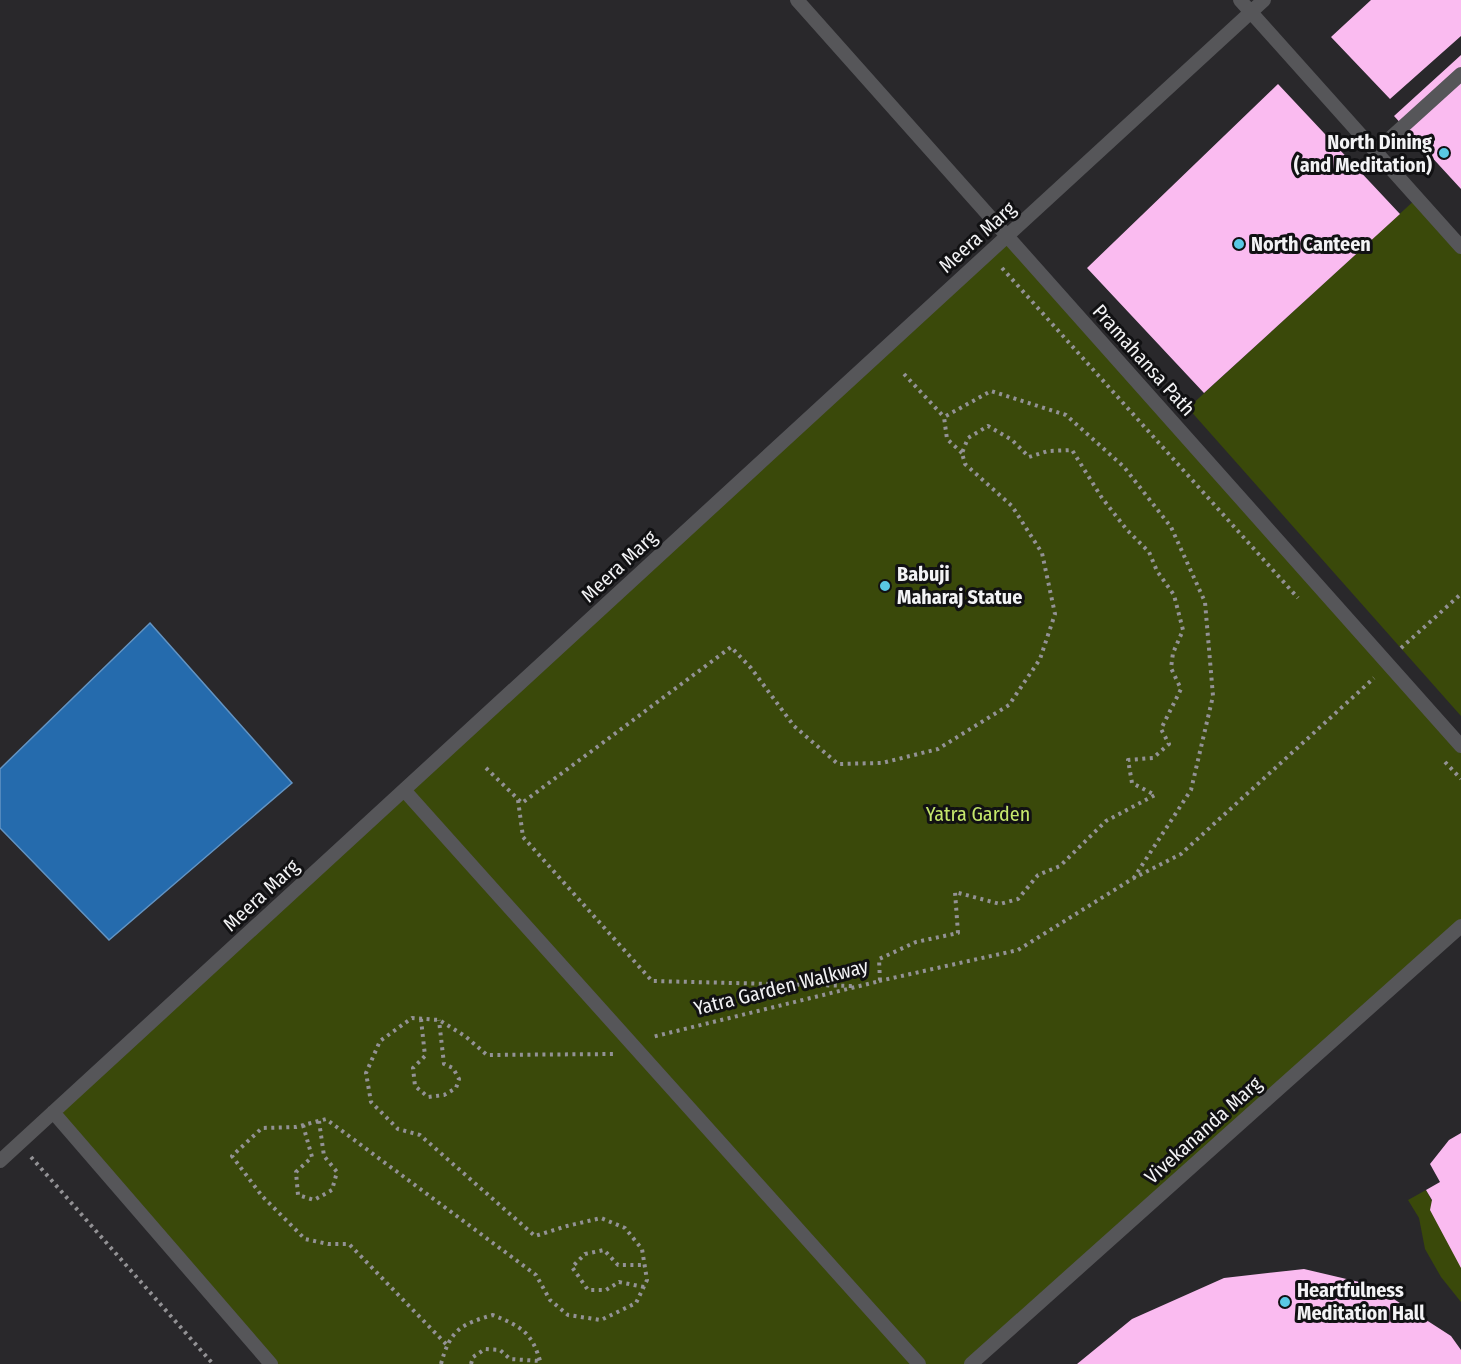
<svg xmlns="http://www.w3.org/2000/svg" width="1461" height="1364" viewBox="0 0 1461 1364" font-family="'Fira Sans Condensed',sans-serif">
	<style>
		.green { fill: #3a490a }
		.water { fill: #256bad; stroke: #6394c3; stroke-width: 1.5 }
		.building { fill: #fabbf0 }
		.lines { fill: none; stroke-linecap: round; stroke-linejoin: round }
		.path { stroke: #939295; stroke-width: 4; stroke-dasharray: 3 4.5; stroke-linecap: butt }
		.lane { stroke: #565659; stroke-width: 14 }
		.poi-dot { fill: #59c8e4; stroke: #111113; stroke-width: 2 }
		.labels { text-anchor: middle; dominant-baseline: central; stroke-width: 6; stroke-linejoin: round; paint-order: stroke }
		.poi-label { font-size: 20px; font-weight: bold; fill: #f3f3f5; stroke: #111113; text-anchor: start }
		.street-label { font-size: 20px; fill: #f3f3f5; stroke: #111113 }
		.park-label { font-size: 20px; fill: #c5e76c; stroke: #111113 }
	</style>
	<rect width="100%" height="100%" fill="#29282b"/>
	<path class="green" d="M 1417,198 L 1461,247 L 1461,716 L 1188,408 Z
		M 1007,236 L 1461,746 L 1461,926 L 971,1364 L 271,1364 L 53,1112 Z
		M 1426,1190 L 1461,1254 L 1461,1302 L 1441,1277 L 1425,1249 L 1419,1218 L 1408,1200 Z"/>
	<path class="water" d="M 150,623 L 292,783 L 109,940 L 0,828 L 0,769 Z"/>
	<path class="building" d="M 1371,0 L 1461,0 L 1461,36 L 1390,99 L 1331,37 Z
		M 1461,55 L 1461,189 L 1394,116 Z
		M 1278,84 L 1400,214 L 1204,393 L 1087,268 Z
		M 1461,1133 L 1461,1268 L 1430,1210 L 1432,1200 L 1426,1190 L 1440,1182 L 1430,1164 L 1449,1140 Z
		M 1304,1269 L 1372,1285 L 1451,1336 L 1461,1350 L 1461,1364 L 1077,1364 L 1132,1319 L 1224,1278 Z"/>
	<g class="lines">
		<path class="path" d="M 1002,268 L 1298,598
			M 904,374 L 944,417
			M 962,453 L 947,439 L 944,417 L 991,391 L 1066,415 L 1124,467 L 1171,527 L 1205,602 L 1213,696 L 1191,790 L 1133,879
			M 1401,648 L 1461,594
			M 1445,762 L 1461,779
			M 486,768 L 522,803 L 731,647 L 751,668 L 794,726 L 838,764 L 882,763 L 938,749 L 1009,705 L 1040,659 L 1055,614 L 1042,553 L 1012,506 L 965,464 L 962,453 L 968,438 L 988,426 L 1012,440 L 1029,457 L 1048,451 L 1072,450 L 1102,498 L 1127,530 L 1149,552 L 1157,571 L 1174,595 L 1183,630 L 1173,653 L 1171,668 L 1181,689 L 1161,729 L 1169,744 L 1153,758 L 1128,760 L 1132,783 L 1155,795 L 1106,821 L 1060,866 L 1038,875 L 1018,899 L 1000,904 L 955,892 L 958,933 L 916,942 L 879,959 L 880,981 L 652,1037
			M 518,800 L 523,837 L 652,981 L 852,986
			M 879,981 L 1018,950 L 1132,879 L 1181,854 L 1374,678
			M 421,1019 L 425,1056 L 413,1068 L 415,1086 L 428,1097 L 444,1095 L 456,1088 L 459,1079 L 453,1068 L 444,1064 L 439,1020
			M 303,1125 L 312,1157 L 296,1172 L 298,1195 L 314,1200 L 332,1190 L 337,1172 L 324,1156 L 319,1121
			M 31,1157 L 213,1364
			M 644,1287 L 619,1282 L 606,1290 L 588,1290 L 572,1267 L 585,1254 L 604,1250 L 618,1265 L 644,1265
			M 446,1344 L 349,1244 L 328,1244 L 305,1239 L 262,1196 L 232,1156 L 262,1128 L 296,1127 L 326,1119 L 536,1275 L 550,1300 L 568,1315 L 601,1320 L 636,1303 L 647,1280 L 642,1249 L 625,1228 L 601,1218 L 567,1226 L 535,1236 L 420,1135 L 398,1129 L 371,1102 L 366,1073 L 380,1041 L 412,1018 L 439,1020 L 465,1036 L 487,1055 L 614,1054
			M 441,1364 C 450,1330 461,1324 493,1315 C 522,1327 532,1332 541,1364
			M 471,1364 L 473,1357 L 485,1349 L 500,1350 L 510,1359 L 540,1361"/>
		<path class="lane" d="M 797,0 L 1461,746
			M 1240,0 L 1461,247
			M 1376,151 L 1461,74
			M 404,790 L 919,1364
			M 53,1112 L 271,1364
			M 0,1161 L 1264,0
			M 971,1364 L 1461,926"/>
	</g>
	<g class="poi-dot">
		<circle cx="1444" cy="153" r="6"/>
		<circle cx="1239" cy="244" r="6"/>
		<circle cx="885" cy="586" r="6"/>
		<circle cx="1285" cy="1302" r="6"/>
	</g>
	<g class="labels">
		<g class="poi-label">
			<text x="1432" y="142" text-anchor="end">North Dining<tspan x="1432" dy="23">(and Meditation)</tspan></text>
			<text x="1251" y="244">North Canteen</text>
			<text x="897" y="574">Babuji<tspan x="897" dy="23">Maharaj Statue</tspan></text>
			<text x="1297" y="1290">Heartfulness<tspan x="1297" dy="23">Meditation Hall</tspan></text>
		</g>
		<g class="street-label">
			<text transform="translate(977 237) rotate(-42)">Meera Marg</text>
			<text transform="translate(1144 360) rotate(48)">Pramahansa Path</text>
			<text transform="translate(619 566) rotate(-43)">Meera Marg</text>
			<text transform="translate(261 895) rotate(-43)">Meera Marg</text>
			<text transform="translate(781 987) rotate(-14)">Yatra Garden Walkway</text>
			<text transform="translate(1203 1130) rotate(-42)">Vivekananda Marg</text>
		</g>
		<g class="park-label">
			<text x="978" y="814">Yatra Garden</text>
		</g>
	</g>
</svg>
